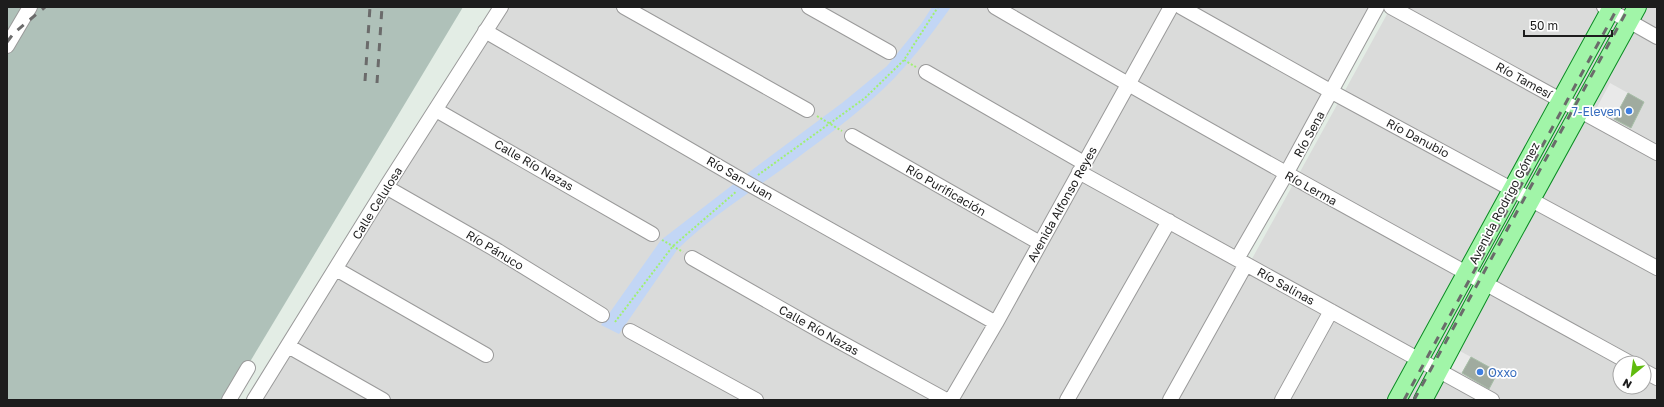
<svg xmlns="http://www.w3.org/2000/svg" width="1664" height="407" viewBox="0 0 1664 407" font-family="'Golos Text',sans-serif">
	<style>
		.residential { fill: #dadbda; fill-rule: evenodd }
		.construction { fill: #afc1b9 }
		.park { fill: #c2d6f5 }
		.parking { fill: #e9e9e9 }
		.building { fill: #a0ab9f; stroke: #a7bea7 }
		.lines { fill: none; stroke-linecap: round; stroke-linejoin: round }
		.minor-casing { stroke: #9a9a9a; stroke-width: 16 }
		.major-casing { stroke: #0a8b23; stroke-width: 20 }
		.path { stroke: #a1f072; stroke-width: 2; stroke-dasharray: 2 2; stroke-linecap: butt }
		.minor { stroke: #fff; stroke-width: 14 }
		.major { stroke: #a1f5a8; stroke-width: 18 }
		.rail { stroke: #6b6b6b; stroke-width: 3; stroke-dasharray: 8 8; stroke-linecap: butt }
		.shop-dot { fill: #3f7fe0; stroke: #fff; stroke-width: 1.5 }
		.labels { text-anchor: middle; dominant-baseline: central; stroke-width: 3.5; stroke-linejoin: round; paint-order: stroke }
		.street-label { font-size: 12px; fill: #1d1d1d; stroke: #fff }
		.shop-label { font-size: 12px; fill: #366cbe; stroke: #fff; text-anchor: end }
	</style>
	<rect width="100%" height="100%" fill="#e3ede5"/>
	<path class="residential" d="M 495,7 L 1384,7 L 1164,400 L 261,400 Z
		M 1391,7 L 1657,7 L 1657,400 L 1174,400 ZM 1620,363 L 1644,363 L 1644,387 L 1620,387 Z"/>
	<path class="construction" d="M 7,7 L 463,7 L 227,400 L 7,400 Z"/>
	<path class="park" d="M 932,7 L 951,7 C 931,35 905,70 879,93 C 853,117 824,138 796,159 C 756,189 712,215 677,250 L 619,334 L 601,325 L 661,240 L 748,173 L 842,103 L 887,66 L 921,24 Z"/>
	<path class="parking" d="M 1610,83 L 1628,93 L 1614,119 L 1596,109 Z
		M 1458,350 L 1471,357 L 1462,373 L 1449,367 Z"/>
	<path class="building" d="M 1628,93 L 1644,102 L 1631,128 L 1614,119 Z
		M 1471,357 L 1498,372 L 1489,389 L 1462,373 Z"/>
	<g class="lines">
		<defs>
			<path id="minor" d="M 624,7 L 807,110
				M 809,7 L 889,52
				M 995,7 C 1205,130 1417,246 1630,363
				M 1181,7 L 1332,92 L 1657,268
				M 1391,7 L 1657,153
				M 1604,7 L 1657,37
				M 485,31 L 747,183 L 996,323
				M 7,46 L 30,7
				M 926,72 L 1084,163
				M 436,110 L 652,234
				M 852,136 L 1040,243
				M 1079,172 L 1492,400
				M 386,187 L 498,251 L 602,315
				M 692,258 L 822,332 L 946,400
				M 1237,259 L 1286,174 L 1377,7
				M 336,269 L 486,355
				M 630,331 L 756,400
				M 288,346 L 383,400
				M 1644,371 L 1657,378
				M 229,400 L 248,368
				M 254,400 L 386,187 L 501,7
				M 951,400 L 996,323 L 1171,7
				M 1067,400 L 1169,221
				M 1170,400 L 1246,264
				M 1282,400 L 1331,311"/>
			<path id="major" d="M 1397,400 L 1612,7
				M 1423,400 L 1485,283 L 1637,7"/>
		</defs>
		<use href="#minor" class="minor-casing"/>
		<use href="#major" class="major-casing"/>
		<path class="path" d="M 904,60 L 916,67
			M 817,116 L 842,131
			M 758,175 L 865,98 L 904,60 L 938,7
			M 662,240 L 683,252
			M 615,322 L 673,246 L 737,191"/>
		<use href="#minor" class="minor"/>
		<use href="#major" class="major"/>
		<path class="rail" d="M 7,42 L 14,33 L 45,7
			M 365,81 L 370,7
			M 377,83 L 382,7
			M 1404,400 L 1618,7
			M 1414,400 L 1629,7"/>
	</g>
	<g class="shop-dot">
		<circle cx="1629" cy="111" r="4"/>
		<circle cx="1480" cy="372" r="4"/>
	</g>
	<g class="labels">
		<g class="street-label">
			<text transform="translate(1524 80) rotate(29)">Río Tamesí</text>
			<text transform="translate(1309 134) rotate(-61)">Río Sena</text>
			<text transform="translate(1418 138) rotate(28)">Río Danubio</text>
			<text transform="translate(534 165) rotate(30)">Calle Río Nazas</text>
			<text transform="translate(740 178) rotate(30)">Río San Juan</text>
			<text transform="translate(1311 188) rotate(29)">Río Lerma</text>
			<text transform="translate(946 190) rotate(30)">Río Purificación</text>
			<text transform="translate(377 203) rotate(-58)">Calle Celulosa</text>
			<text transform="translate(1504 203) rotate(-62)">Avenida Rodrigo Gómez</text>
			<text transform="translate(1062 204) rotate(-61)">Avenida Alfonso Reyes</text>
			<text transform="translate(495 250) rotate(31)">Río Pánuco</text>
			<text transform="translate(1286 286) rotate(29)">Río Salinas</text>
			<text transform="translate(819 330) rotate(29)">Calle Río Nazas</text>
		</g>
		<g class="shop-label">
			<text x="1621" y="111">7-Eleven</text>
			<text x="1488" y="372" text-anchor="start">Oxxo</text>
		</g>
	</g>
	<rect width="1664" height="407" fill="none" stroke="#1d1d1d" stroke-width="16"/>
	<g transform="translate(1632 375) rotate(209)"><circle r="19" fill="#ffffff" stroke="#a5a5a5"/>
	<path d="M0-3L7 15L0 10L-7 15Z" fill="#60bb0e"/>
	<text y="-6" font-size="11" font-weight="bold" text-anchor="middle" fill="#1d1d1d">N</text>
	</g>
	<path d="M1524 30v6h88v-6" fill="none" stroke="#1d1d1d" stroke-width="2"/>
	<text x="1530" y="30" font-size="12" fill="#1d1d1d" stroke="#ffffff" stroke-width="3" paint-order="stroke">50 m</text>
</svg>
